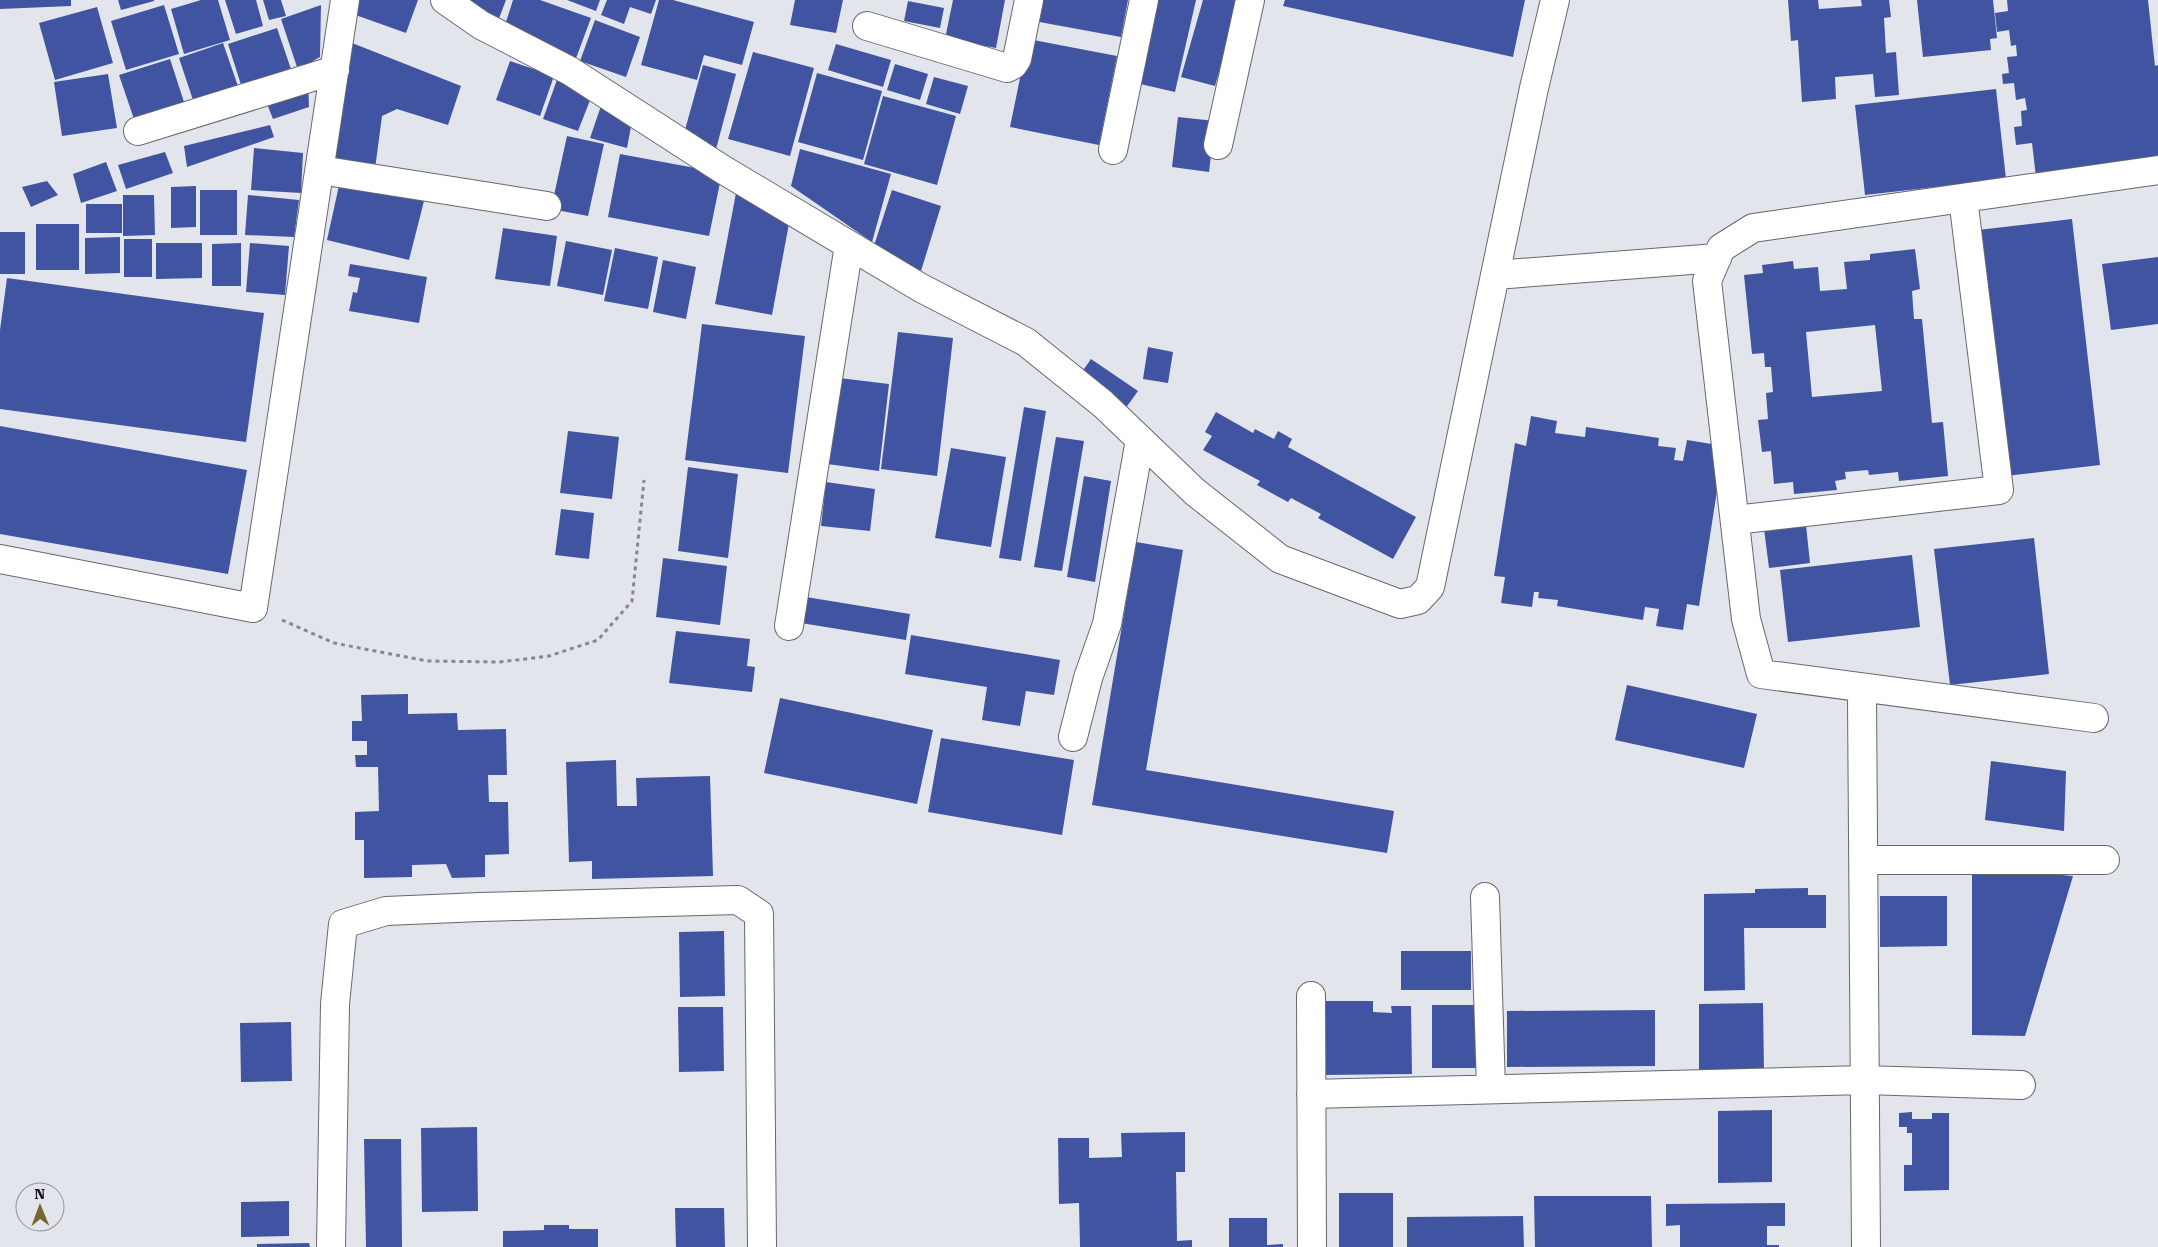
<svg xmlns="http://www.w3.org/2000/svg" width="2158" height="1247" viewBox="0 0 2158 1247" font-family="'Roboto Serif',serif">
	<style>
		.building { fill: #4054a2; fill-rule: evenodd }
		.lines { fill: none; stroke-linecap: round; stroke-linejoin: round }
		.street-casing { stroke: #65686d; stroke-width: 30 }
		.path { stroke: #87888d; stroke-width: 3; stroke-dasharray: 4 4; stroke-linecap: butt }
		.street { stroke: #fff; stroke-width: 28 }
	</style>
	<rect width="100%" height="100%" fill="#e3e5ec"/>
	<path class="building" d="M 0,0 L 71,0 L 71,6 L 0,9 Z
		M 118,0 L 154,0 L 154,1 L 121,10 Z
		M 201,0 L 218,0 L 230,40 L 184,54 L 171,9 Z
		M 225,0 L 256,0 L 263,26 L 236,34 Z
		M 263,0 L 281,0 L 286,16 L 269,20 Z
		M 355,0 L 418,0 L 406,33 L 350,13 Z
		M 466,0 L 506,0 L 498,21 Z
		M 513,0 L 540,0 L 591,18 L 575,61 L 505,25 Z
		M 567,0 L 600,0 L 596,11 Z
		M 607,0 L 656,0 L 651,14 L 630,7 L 624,24 L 601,15 Z
		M 659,0 L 673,0 L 754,22 L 742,65 L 704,55 L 697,80 L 641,65 Z
		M 795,0 L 843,0 L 836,33 L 790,25 Z
		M 953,0 L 1005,0 L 996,48 L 945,39 Z
		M 1037,0 L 1128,0 L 1121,37 L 1034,21 Z
		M 1156,0 L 1196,0 L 1175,92 L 1136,83 Z
		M 1203,0 L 1239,0 L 1215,86 L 1181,77 Z
		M 1285,0 L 1525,0 L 1513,57 L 1283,6 Z
		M 1788,0 L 1818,0 L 1819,9 L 1862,6 L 1861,0 L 1889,0 L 1891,17 L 1884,18 L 1886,53 L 1896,52 L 1899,95 L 1875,97 L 1873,74 L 1835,77 L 1836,99 L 1802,102 L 1798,40 L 1791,41 Z
		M 1917,0 L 1993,0 L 1997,38 L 1990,39 L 1991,50 L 1923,57 Z
		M 2007,0 L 2148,0 L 2155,66 L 2158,65 L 2158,164 L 2036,177 L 2032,143 L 2016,145 L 2014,127 L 2022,126 L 2021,111 L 2027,110 L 2025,98 L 2016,100 L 2014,83 L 2003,84 L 2002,74 L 2009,73 L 2007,57 L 2017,56 L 2016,45 L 2011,46 L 2009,30 L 1997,32 L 1995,13 L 2008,11 Z
		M 908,1 L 944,8 L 940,28 L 904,21 Z
		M 164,5 L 179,54 L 126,70 L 111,21 Z
		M 321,5 L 320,57 L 298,70 L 281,19 Z
		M 97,7 L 113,63 L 55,80 L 39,23 Z
		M 595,20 L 640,37 L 626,77 L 580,61 Z
		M 277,28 L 293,75 L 243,91 L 228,44 Z
		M 1028,39 L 1117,56 L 1099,145 L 1010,127 Z
		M 347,41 L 461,86 L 448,125 L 397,109 L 382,116 L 375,169 L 333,159 Z
		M 223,43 L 239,89 L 194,103 L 179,58 Z
		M 836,44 L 891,60 L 883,87 L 828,70 Z
		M 753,52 L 814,68 L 790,156 L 728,139 Z
		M 170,59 L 185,105 L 135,122 L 119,75 Z
		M 510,61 L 554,76 L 540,116 L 496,100 Z
		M 895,64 L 928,74 L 920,100 L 887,90 Z
		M 703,65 L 736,74 L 715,153 L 683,137 Z
		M 817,73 L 882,91 L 863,160 L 798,142 Z
		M 108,74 L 117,128 L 62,136 L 54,82 Z
		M 558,77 L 594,90 L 578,131 L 543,119 Z
		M 934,77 L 968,86 L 960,114 L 926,104 Z
		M 308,82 L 309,107 L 273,119 L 264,96 Z
		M 1996,89 L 2006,179 L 1865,195 L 1855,105 Z
		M 883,96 L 956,116 L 937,185 L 864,164 Z
		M 602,103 L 632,121 L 627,148 L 590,138 Z
		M 1178,117 L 1215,121 L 1209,172 L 1172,167 Z
		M 270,125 L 274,137 L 187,167 L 184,146 Z
		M 567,136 L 604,144 L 588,216 L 551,209 Z
		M 254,148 L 303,153 L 301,193 L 251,190 Z
		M 800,149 L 891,174 L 872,242 L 791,186 Z
		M 165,152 L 173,173 L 126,189 L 118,165 Z
		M 620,154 L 722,173 L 709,236 L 608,217 Z
		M 106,162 L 117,191 L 81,203 L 73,174 Z
		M 47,181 L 58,195 L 31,207 L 22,187 Z
		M 340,181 L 424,201 L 409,260 L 327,240 Z
		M 196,186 L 196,227 L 171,228 L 171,187 Z
		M 200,190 L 237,190 L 237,235 L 200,235 Z
		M 892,190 L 941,206 L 921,271 L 871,255 Z
		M 736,193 L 790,218 L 772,315 L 715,304 Z
		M 123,195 L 154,195 L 155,235 L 123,236 Z
		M 248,195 L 299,200 L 294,237 L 245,235 Z
		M 86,204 L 122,204 L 122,233 L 86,233 Z
		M 2072,219 L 2100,465 L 2006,476 L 1978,230 Z
		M 36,224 L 79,224 L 79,270 L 36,270 Z
		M 503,228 L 557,236 L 550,286 L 495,279 Z
		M 0,232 L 25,232 L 25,274 L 0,274 Z
		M 120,237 L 120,273 L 85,274 L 85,238 Z
		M 124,239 L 152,239 L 152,277 L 124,277 Z
		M 566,241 L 612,250 L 603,295 L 557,286 Z
		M 156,243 L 202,243 L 202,278 L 156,279 Z
		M 241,243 L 241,286 L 212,286 L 212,244 Z
		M 250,243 L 289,246 L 285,295 L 246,292 Z
		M 615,248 L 658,257 L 648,309 L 604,301 Z
		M 1915,249 L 1920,289 L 1912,291 L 1914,319 L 1922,319 L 1932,423 L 1943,422 L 1948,476 L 1899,481 L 1898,472 L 1869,475 L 1868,470 L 1845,472 L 1846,479 L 1835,481 L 1837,490 L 1794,494 L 1793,482 L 1774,484 L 1771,451 L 1762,452 L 1758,420 L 1768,419 L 1766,393 L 1773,392 L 1771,367 L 1765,367 L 1764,353 L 1752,354 L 1744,275 L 1763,273 L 1762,265 L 1793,261 L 1794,269 L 1818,267 L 1820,291 L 1847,289 L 1844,262 L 1870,260 L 1870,254 ZM 1875,325 L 1882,391 L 1812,397 L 1806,332 Z
		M 2158,257 L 2158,324 L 2111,330 L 2102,264 Z
		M 663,260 L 696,267 L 686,319 L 653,312 Z
		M 350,264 L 427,277 L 419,323 L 349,311 L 353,292 L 357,293 L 360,278 L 348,276 Z
		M 7,278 L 264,313 L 246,442 L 0,409 L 0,330 Z
		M 702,324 L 805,336 L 788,473 L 685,460 Z
		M 898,332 L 953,338 L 937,476 L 881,469 Z
		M 1148,347 L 1173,352 L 1168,383 L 1143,379 Z
		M 1091,359 L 1138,391 L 1125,409 L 1079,376 Z
		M 831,377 L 889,384 L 879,471 L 820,463 Z
		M 1024,407 L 1046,411 L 1021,561 L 999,558 Z
		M 1216,412 L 1253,433 L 1255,429 L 1274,439 L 1278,431 L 1292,439 L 1288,447 L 1416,517 L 1393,559 L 1318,518 L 1321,514 L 1291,498 L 1288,502 L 1257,485 L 1260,481 L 1203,450 L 1212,436 L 1205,432 Z
		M 1531,416 L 1557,421 L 1555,433 L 1585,437 L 1586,427 L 1659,438 L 1658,446 L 1676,448 L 1674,460 L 1683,461 L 1687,440 L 1724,446 L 1699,606 L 1687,604 L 1683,630 L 1656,626 L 1659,609 L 1645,607 L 1643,620 L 1557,606 L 1558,600 L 1538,598 L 1539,592 L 1534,592 L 1532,607 L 1501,603 L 1505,577 L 1494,576 L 1515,443 L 1526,446 Z
		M 0,426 L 247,470 L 228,574 L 0,534 Z
		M 568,431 L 619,437 L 612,499 L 560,493 Z
		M 1056,437 L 1084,441 L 1062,571 L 1034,567 Z
		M 951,448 L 1006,457 L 991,547 L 935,538 Z
		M 688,467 L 738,474 L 728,558 L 678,551 Z
		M 1084,476 L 1111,481 L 1095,582 L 1067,577 Z
		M 826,482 L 875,489 L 870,531 L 821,526 Z
		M 561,509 L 594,513 L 589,559 L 555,555 Z
		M 1805,516 L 1810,563 L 1769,568 L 1763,521 Z
		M 2034,538 L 2049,674 L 1950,685 L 1934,549 Z
		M 1136,542 L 1183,550 L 1146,770 L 1394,811 L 1387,853 L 1092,805 Z
		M 1912,555 L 1920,627 L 1788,642 L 1780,570 Z
		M 663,558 L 727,566 L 720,625 L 656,617 Z
		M 806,597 L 910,614 L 906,640 L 801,623 Z
		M 676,631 L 750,639 L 747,666 L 755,667 L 752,692 L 669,683 Z
		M 911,635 L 1060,660 L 1054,695 L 1026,691 L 1020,726 L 982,720 L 987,687 L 905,674 Z
		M 1627,685 L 1757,714 L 1744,768 L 1615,740 Z
		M 408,694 L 408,714 L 457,713 L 458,730 L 506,729 L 507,775 L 488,775 L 489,802 L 508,802 L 509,854 L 485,855 L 485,877 L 452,878 L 446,864 L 412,865 L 412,877 L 364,878 L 364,840 L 355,840 L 355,812 L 379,811 L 378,767 L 356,767 L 355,755 L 367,755 L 367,741 L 352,741 L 352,721 L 362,721 L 361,695 Z
		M 780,698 L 933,730 L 917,804 L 764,773 Z
		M 941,738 L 1074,760 L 1062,835 L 928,812 Z
		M 616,760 L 617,806 L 637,806 L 636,778 L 710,776 L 713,876 L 592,879 L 592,861 L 569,862 L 566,762 Z
		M 1991,761 L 2066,771 L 2064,831 L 1985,820 Z
		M 1972,867 L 2073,876 L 2025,1036 L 1972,1035 Z
		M 1808,888 L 1808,895 L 1826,895 L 1826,928 L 1744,928 L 1745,990 L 1704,991 L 1704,894 L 1755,893 L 1755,889 Z
		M 1880,896 L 1947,896 L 1947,946 L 1880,947 Z
		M 724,931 L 725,996 L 680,997 L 679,932 Z
		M 1401,951 L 1471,951 L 1471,990 L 1401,990 Z
		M 1324,1001 L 1373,1001 L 1373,1012 L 1392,1013 L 1391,1006 L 1411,1006 L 1412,1074 L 1324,1075 Z
		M 1763,1003 L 1764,1073 L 1699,1073 L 1699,1004 Z
		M 1432,1005 L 1484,1005 L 1485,1068 L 1432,1068 Z
		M 678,1007 L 723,1007 L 724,1071 L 679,1072 Z
		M 1655,1010 L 1655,1066 L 1507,1067 L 1507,1011 Z
		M 291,1022 L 292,1081 L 241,1082 L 240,1023 Z
		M 1772,1110 L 1772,1182 L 1718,1183 L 1718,1111 Z
		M 1912,1112 L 1912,1119 L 1932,1119 L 1932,1113 L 1949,1113 L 1949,1190 L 1904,1191 L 1904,1165 L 1912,1165 L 1912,1133 L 1907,1133 L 1907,1127 L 1899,1127 L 1899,1113 Z
		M 477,1127 L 478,1211 L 422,1212 L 421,1128 Z
		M 1185,1132 L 1185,1172 L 1176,1172 L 1177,1241 L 1192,1240 L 1192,1247 L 1080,1247 L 1079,1203 L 1059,1204 L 1058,1138 L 1089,1138 L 1089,1158 L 1122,1157 L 1121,1133 Z
		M 364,1139 L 401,1139 L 402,1247 L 366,1247 Z
		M 1339,1193 L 1393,1193 L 1393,1247 L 1339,1247 Z
		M 1534,1196 L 1651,1196 L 1652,1247 L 1535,1247 Z
		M 289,1201 L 289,1236 L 241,1237 L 241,1202 Z
		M 1785,1203 L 1785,1226 L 1767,1226 L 1767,1245 L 1779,1245 L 1779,1247 L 1680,1247 L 1680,1225 L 1666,1226 L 1666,1204 Z
		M 675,1208 L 724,1208 L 725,1247 L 676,1247 Z
		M 1523,1216 L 1524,1247 L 1407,1247 L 1407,1217 Z
		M 1229,1218 L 1267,1218 L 1267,1245 L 1283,1244 L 1283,1247 L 1229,1247 Z
		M 544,1225 L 569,1225 L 569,1229 L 598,1229 L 598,1247 L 503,1247 L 503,1231 L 544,1230 Z
		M 309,1243 L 310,1247 L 257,1247 L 257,1244 Z"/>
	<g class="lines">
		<defs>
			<path id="street" d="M 445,0 L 481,25 L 570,71 L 722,169 L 921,288 L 1026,342 L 1103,404 L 1195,492 L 1280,559 L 1400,604 L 1418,600 L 1430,587 L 1534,88 L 1555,0
				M 867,26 L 1007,68 L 1013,65 L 1017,59 L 1029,0
				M 138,131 L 335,70
				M 1218,145 L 1250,0
				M 1113,150 L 1144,0
				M 320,170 L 547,206
				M 1495,275 L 1717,258
				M 1735,520 L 1999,490 L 1963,198
				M 0,559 L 253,608 L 345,0
				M 789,626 L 849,245
				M 1862,698 L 1866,1247
				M 2094,718 L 1761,674 L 1746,619 L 1707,281 L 1721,248 L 1753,228 L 2158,170
				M 1073,737 L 1088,678 L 1107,624 L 1140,440
				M 1864,860 L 2105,860
				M 1485,897 L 1491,1089
				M 1311,996 L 1312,1247
				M 1311,1094 L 1865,1080 L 2021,1085
				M 331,1247 L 335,1004 L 343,924 L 386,911 L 480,907 L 738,900 L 759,914 L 762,1247"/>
		</defs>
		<use href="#street" class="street-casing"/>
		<path class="path" d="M 282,620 L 334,643 L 427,661 L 500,662 L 549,656 L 598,640 L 632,601 L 644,480"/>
		<use href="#street" class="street"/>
	</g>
	<g transform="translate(40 1207) rotate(359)"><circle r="24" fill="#e3e5ec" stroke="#919398"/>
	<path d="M0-4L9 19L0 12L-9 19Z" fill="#756634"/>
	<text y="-8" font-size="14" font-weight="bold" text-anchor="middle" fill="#17171a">N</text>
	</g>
</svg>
